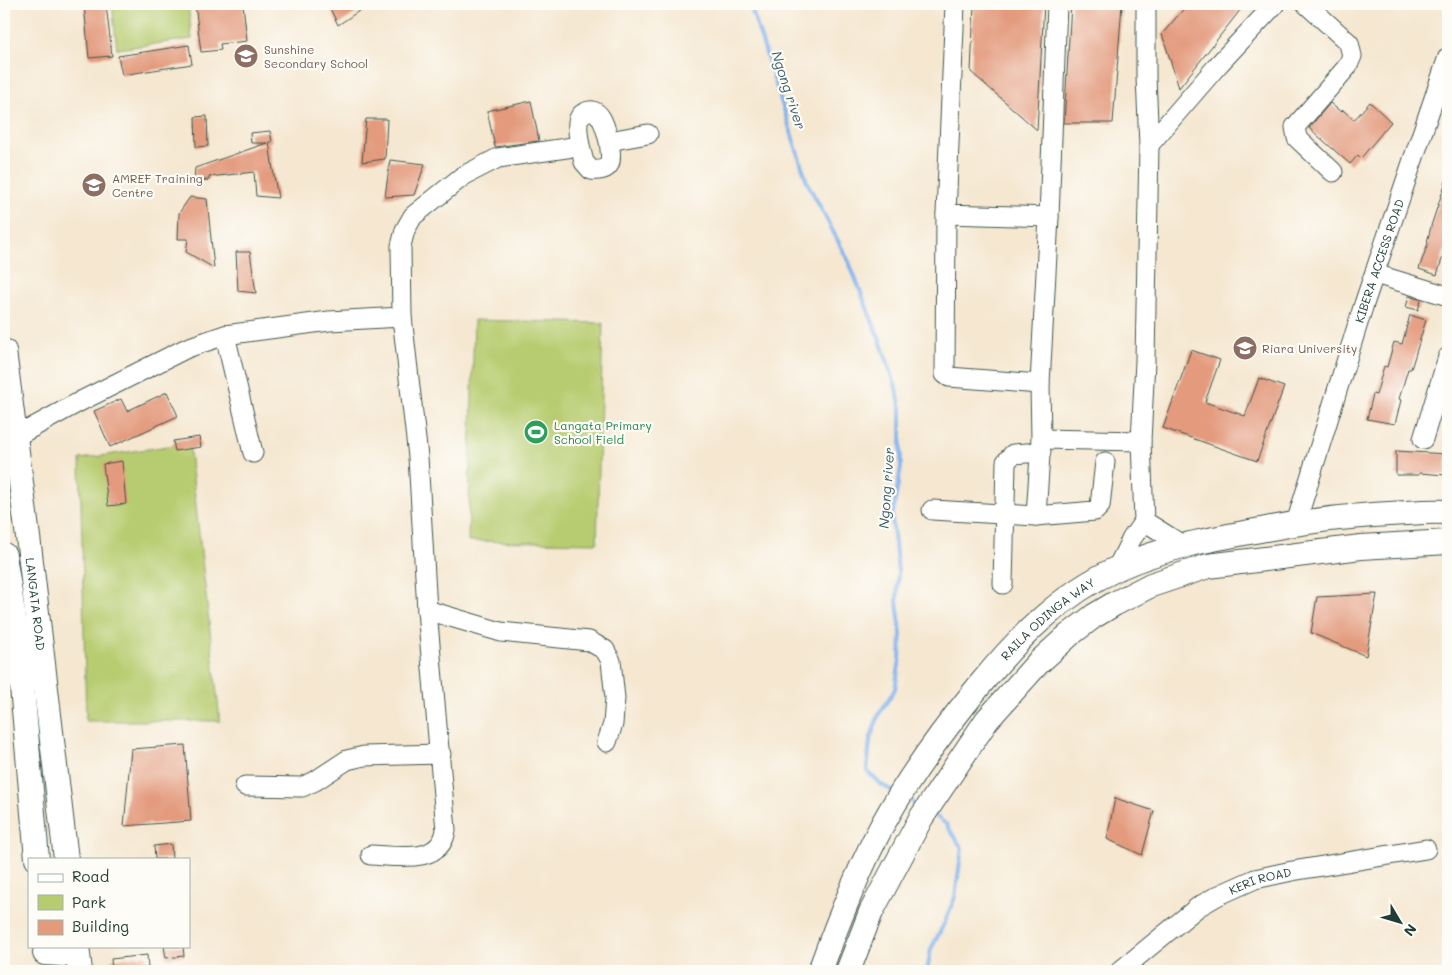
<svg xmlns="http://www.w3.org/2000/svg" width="1452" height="975" viewBox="0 0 1452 975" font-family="Mali,sans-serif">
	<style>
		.green { fill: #b7cc70; stroke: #6b8452 }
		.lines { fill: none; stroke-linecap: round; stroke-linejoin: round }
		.stream { stroke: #80b2ec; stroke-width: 4 }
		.building { fill: #e39a7d }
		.minor-casing { stroke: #3f564b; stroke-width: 21 }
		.major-casing { stroke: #3f564b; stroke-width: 26 }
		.minor { stroke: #fff; stroke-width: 19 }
		.major { stroke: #fff; stroke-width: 24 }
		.labels { text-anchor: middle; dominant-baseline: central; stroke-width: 4.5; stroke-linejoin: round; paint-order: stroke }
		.education-label { font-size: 12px; fill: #785e54; stroke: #fdfcf7; text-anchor: start }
		.street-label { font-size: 12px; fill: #1f3d34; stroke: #fdfcf7 }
		.leisure-label { font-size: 12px; fill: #27864d; stroke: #fdfcf7; text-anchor: start }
		.water-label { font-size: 14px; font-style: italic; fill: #3c606b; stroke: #fdfcf7 }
	</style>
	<rect width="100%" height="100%" fill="#fdfcf7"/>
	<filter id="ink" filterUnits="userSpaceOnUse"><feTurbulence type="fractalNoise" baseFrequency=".02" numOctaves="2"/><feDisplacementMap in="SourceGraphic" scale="10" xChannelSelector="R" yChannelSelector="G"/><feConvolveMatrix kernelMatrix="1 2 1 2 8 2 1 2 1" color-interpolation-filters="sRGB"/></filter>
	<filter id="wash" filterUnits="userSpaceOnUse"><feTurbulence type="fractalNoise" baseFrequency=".0096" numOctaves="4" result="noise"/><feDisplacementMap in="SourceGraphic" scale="20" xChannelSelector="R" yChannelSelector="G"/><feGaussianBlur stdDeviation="1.12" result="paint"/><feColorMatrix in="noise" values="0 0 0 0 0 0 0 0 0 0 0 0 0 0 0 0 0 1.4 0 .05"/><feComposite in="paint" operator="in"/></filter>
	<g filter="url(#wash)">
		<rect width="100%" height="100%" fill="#f5e7d0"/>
		<path class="green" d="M 112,4 L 188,4 L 192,39 L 117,49 Z
			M 474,320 L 603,323 L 597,543 L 468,541 Z
			M 189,443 L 220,721 L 86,721 L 80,459 Z"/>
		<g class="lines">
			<path class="stream" d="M 750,4 L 807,182 L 849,262 L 882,346 L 895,384 L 901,408 L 901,467 L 892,518 L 898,571 L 897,602 L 901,634 L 900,659 L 895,689 L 879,714 L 870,740 L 867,771 L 880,784 L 893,791
				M 906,799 L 919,806
				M 927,971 L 931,949 L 945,922 L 955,897 L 962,848 L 946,824 L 934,815"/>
		</g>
		<g id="blocks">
			<path class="building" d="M 84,4 L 106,4 L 112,56 L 89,58 Z
				M 195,4 L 243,4 L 247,41 L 220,44 L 221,50 L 201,52 Z
				M 328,4 L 357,4 L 359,11 L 338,25 Z
				M 974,4 L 1044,4 L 1037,130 L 971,72 Z
				M 1071,4 L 1122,4 L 1113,123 L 1064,123 Z
				M 1188,4 L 1245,4 L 1179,88 L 1162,34 Z
				M 189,45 L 192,64 L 122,75 L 118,56 Z
				M 531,101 L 539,141 L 495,147 L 487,111 Z
				M 1370,102 L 1391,122 L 1361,158 L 1358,155 L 1350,164 L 1309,128 L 1330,103 L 1341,112 L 1343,110 L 1354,120 Z
				M 207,116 L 208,146 L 196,147 L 195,117 Z
				M 366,119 L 387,119 L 385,159 L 362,162 Z
				M 270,131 L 272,142 L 269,142 L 273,170 L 278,198 L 256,196 L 254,172 L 209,177 L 209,180 L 194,181 L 195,168 L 267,143 L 251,143 L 250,133 Z
				M 390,160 L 425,164 L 414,195 L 385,197 Z
				M 1446,181 L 1448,181 L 1448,240 L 1437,275 L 1419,269 L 1428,243 L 1427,242 L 1432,223 Z
				M 190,197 L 207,199 L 214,268 L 186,252 L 188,239 L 178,239 L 179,213 Z
				M 236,252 L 250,252 L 256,293 L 238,291 Z
				M 1409,296 L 1421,300 L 1418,310 L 1406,307 Z
				M 1410,315 L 1426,320 L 1411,369 L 1408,369 L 1399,399 L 1401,400 L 1395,424 L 1367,419 L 1373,394 L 1376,395 L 1384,366 L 1387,367 L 1394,342 L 1402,344 Z
				M 1191,350 L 1220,360 L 1205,402 L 1245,416 L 1259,378 L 1284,387 L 1257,461 L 1163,428 Z
				M 167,392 L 178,416 L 110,447 L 94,411 L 121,399 L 127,411 Z
				M 199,437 L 201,447 L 175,451 L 173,441 Z
				M 1396,451 L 1447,454 L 1446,475 L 1419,473 L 1419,475 L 1396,475 Z
				M 122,461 L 126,504 L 108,506 L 103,464 Z
				M 1377,594 L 1366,656 L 1311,633 L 1317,597 Z
				M 185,745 L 191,821 L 124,826 L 131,749 Z
				M 1115,798 L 1154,811 L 1142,855 L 1107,839 Z
				M 171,844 L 172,859 L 155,859 L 154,846 Z
				M 164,946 L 183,946 L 184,956 L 166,958 Z
				M 147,955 L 148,968 L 112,971 L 111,959 Z"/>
		</g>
	</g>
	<g filter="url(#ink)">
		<use href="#blocks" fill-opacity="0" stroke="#3f564b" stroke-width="1"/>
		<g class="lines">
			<defs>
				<g id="minor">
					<path d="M 955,4 L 946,214 L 1049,217"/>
					<path d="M 1057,4 L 1049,217 L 1040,384 L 1041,439 L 1141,441"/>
					<path d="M 1306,4 L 1349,43 L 1352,56 L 1347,67 L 1295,127 L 1297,138 L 1333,172"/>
					<path d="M 1149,145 L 1218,65 L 1275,4"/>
					<path d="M 580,146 L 584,162 L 591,170 C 615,172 611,158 609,141"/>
					<path d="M 946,214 L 945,374 L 949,377 L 1040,384"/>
					<path d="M 1375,274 L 1448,296"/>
					<path d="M 402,317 L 401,246 L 405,230 L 413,216 L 463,176 L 498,158 L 580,146 C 579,139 577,130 578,122 C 578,119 581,114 584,113 C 601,103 606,131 609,141 L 648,134"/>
					<path d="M 225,335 L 253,453"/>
					<path d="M 1423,439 L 1448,357"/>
					<path d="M 4,440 L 15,437 L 81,401 L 187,348 L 225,335 L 329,321 L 402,317 L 418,457 L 427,610 L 446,830 C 441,865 397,856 371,855"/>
					<path d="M 932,510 L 1036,516 L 1095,511 L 1100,506 L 1105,462"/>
					<path d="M 1036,516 L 1041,440"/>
					<path d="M 1144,521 L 1184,546"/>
					<path id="s1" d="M 1296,523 L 1364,304 L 1448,57"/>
					<path d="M 1117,568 L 1132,538 L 1144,521 L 1141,441 L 1145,361 L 1149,145 L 1146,77 L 1146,4"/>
					<path d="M 1003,584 L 1006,462 L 1013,454 L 1041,452"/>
					<path d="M 427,610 L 501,632 L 589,641 L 605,650 L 611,661 L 615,698 L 613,724 L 607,742"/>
					<path d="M 245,786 L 302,787 L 315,781 L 347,760 L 364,756 L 441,754"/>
					<path id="s2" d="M 1120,971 L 1198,907 L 1217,896 L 1255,879 L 1292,871 L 1426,849"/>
				</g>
				<g id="major">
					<path id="s3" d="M 4,351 L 29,545 L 66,859"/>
					<path d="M 4,555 L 19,652 L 37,859"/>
					<path d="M 77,946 L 80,971"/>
					<path d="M 45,953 L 62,954 L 77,949"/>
					<path id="s4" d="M 820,971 C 838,921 858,870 884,822 C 911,773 944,729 979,686 C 1018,638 1061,594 1118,568 C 1164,547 1216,538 1266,529 C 1312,520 1359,515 1406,513 C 1420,512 1434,511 1448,512"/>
					<path d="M 848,971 L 871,912 L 921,818 L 987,720 L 1037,664 L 1069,635 L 1094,616 L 1114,604 L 1151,585 L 1208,566 L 1361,547 L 1448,542"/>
				</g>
			</defs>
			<use href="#minor" class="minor-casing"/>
			<use href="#major" class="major-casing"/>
			<use href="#minor" class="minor"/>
			<use href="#major" class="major"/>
		</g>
	</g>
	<defs>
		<symbol id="school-disc" viewBox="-11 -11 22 22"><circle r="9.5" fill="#8d6e63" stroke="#fdfcf7"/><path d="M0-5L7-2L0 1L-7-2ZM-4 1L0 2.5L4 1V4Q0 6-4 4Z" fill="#fff"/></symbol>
		<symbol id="university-disc" viewBox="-11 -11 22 22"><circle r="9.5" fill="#8d6e63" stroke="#fdfcf7"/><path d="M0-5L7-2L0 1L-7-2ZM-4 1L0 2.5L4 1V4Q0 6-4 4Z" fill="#fff"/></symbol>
		<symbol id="stadium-disc" viewBox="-11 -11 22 22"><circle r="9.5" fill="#2e9e5b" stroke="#fdfcf7"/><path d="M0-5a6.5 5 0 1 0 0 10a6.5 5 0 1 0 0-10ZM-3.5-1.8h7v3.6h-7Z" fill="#fff"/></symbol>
	</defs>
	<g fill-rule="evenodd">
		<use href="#school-disc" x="232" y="42" width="28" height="28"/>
		<use href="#school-disc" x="80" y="171" width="28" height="28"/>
		<use href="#university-disc" x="1231" y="334" width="28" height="28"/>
		<use href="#stadium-disc" x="522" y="418" width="28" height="28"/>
	</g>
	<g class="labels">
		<g class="education-label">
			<text x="264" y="49">Sunshine<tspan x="264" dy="14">Secondary School</tspan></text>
			<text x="112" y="178">AMREF Training<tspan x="112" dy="14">Centre</tspan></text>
			<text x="1262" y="348">Riara University</text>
		</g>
		<g class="street-label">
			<text stroke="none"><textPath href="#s1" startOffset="275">KIBERA ACCESS ROAD</textPath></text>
			<text stroke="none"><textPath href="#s3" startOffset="255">LANGATA ROAD</textPath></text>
			<text stroke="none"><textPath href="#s4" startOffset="425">RAILA ODINGA WAY</textPath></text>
			<text stroke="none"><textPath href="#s2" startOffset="169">KERI ROAD</textPath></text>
		</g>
		<g class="leisure-label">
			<text x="554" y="425">Langata Primary<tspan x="554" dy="14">School Field</tspan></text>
		</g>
		<g class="water-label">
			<text transform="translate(789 90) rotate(72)">Ngong river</text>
			<text transform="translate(886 488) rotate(-86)">Ngong river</text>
		</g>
	</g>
	<rect width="1452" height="975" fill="none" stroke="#fdfcf7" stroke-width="20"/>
	<rect x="28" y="858" width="162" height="90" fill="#fdfcf7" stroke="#a4b0a9"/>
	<rect x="38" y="874" width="25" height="8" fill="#ffffff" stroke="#a4b0a9"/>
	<text x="72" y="882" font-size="15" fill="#1f3d34">Road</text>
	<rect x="38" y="895" width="25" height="15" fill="#b7cc70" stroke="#a4b0a9"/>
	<text x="72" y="908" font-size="15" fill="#1f3d34">Park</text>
	<rect x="38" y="920" width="25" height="15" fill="#e39a7d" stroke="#a4b0a9"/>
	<text x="72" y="932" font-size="15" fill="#1f3d34">Building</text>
	<g transform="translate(1400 922) rotate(128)" stroke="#fdfcf7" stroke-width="4" paint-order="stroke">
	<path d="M0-4L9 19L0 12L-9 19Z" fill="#1f3d34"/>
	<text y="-8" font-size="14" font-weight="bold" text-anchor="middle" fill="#1f3d34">N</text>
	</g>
</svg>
